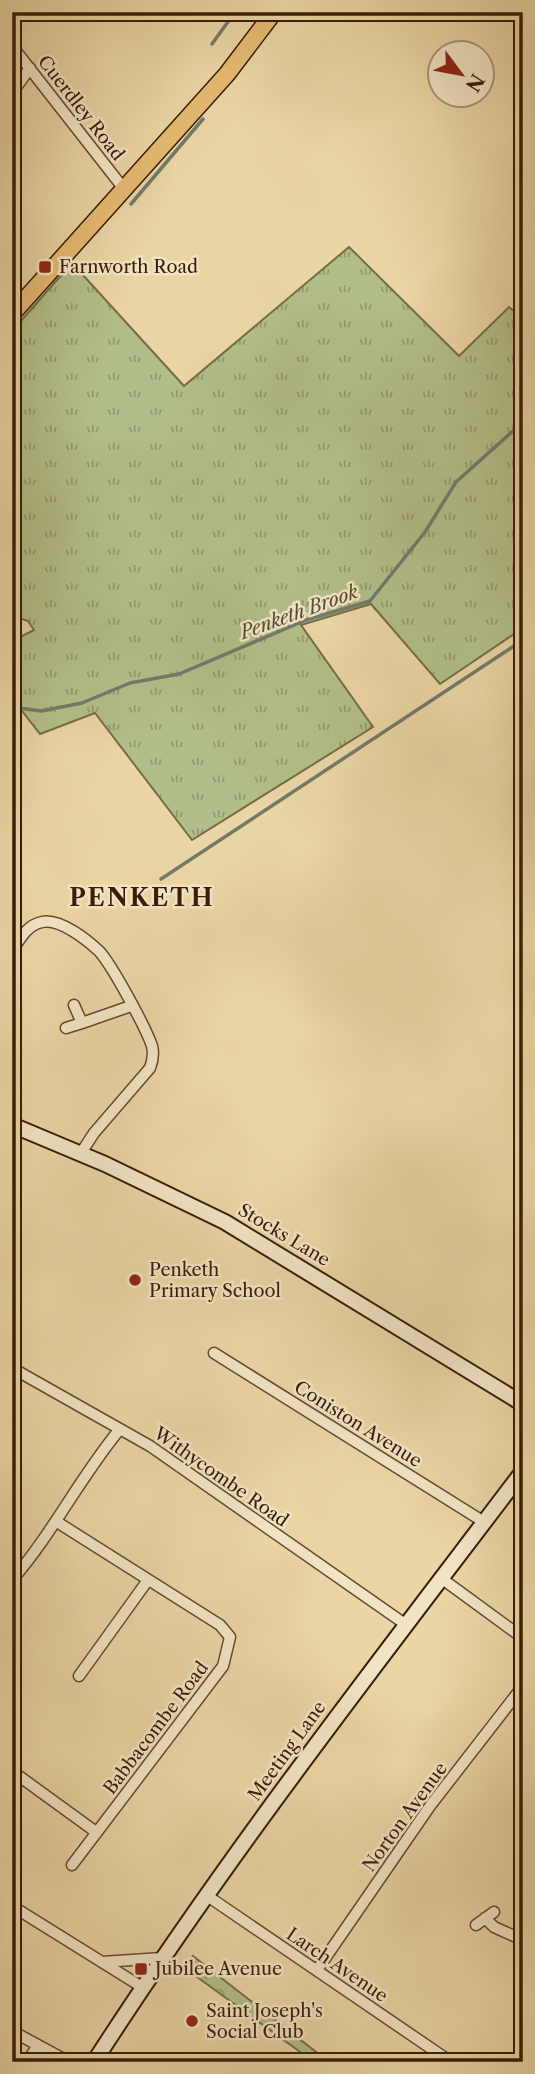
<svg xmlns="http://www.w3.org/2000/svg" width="535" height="2074" viewBox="0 0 535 2074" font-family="'Libre Caslon Text',serif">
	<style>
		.grass { fill: url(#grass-tufts); stroke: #766d48; stroke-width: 2 }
		.forest { fill: url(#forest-crowns); stroke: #766d48; stroke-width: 2 }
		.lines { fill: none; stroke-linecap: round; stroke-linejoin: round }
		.stream { stroke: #737a6a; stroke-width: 3.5 }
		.street-casing { stroke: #674a2f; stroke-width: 13 }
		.secondary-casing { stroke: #3b1c08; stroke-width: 18 }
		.primary-casing { stroke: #3b1c08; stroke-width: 19 }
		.street { stroke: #f1e4c4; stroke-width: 10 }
		.secondary { stroke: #f1e4c4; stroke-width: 14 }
		.primary { stroke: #e5ba72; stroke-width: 16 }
		.poi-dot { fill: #8f2418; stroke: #f1e4c4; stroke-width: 2.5 }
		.labels { text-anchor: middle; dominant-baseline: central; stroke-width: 5; stroke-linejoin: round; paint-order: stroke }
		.street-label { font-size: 18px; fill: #3b1c08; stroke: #f1e4c4 }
		.poi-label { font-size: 18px; fill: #3b1c08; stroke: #f1e4c4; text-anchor: start }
		.water-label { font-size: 19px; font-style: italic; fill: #574b39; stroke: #f1e4c4 }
		.district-label { font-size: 24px; font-weight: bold; letter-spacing: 2px; fill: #3b1c08; stroke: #f1e4c4 }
	</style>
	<defs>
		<pattern id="grass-tufts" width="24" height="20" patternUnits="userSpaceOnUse" patternTransform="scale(1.75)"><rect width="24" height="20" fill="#b2be89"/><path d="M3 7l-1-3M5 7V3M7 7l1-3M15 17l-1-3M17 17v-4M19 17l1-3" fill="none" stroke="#929a6e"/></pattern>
		<pattern id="forest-crowns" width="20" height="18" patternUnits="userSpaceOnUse" patternTransform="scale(1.75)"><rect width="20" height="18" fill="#b2be89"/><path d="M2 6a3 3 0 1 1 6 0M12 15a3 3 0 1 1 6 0" fill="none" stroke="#929a6e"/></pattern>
	</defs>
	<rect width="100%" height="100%" fill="#ead5a4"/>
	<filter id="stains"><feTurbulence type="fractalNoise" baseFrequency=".00286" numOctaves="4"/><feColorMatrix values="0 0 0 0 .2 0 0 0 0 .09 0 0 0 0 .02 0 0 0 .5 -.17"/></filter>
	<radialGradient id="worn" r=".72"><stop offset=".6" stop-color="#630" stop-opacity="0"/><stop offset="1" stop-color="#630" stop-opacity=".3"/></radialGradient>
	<path class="grass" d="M 349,247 L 459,356 L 509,307 L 523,319 L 523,628 L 440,684 L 371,604 L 301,625 L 373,727 L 192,840 L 95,713 L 40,734 L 12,698 L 12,641 L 34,630 L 28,621 L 19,618 L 12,610 L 12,331 L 72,263 L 184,386 Z"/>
	<path class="forest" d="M 193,1956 L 329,2062 L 314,2062 L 186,1969 Z"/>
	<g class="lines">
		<path class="stream" d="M 212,44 L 235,12
			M 131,204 L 203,119
			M 12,707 L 41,711 L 82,703 L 130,683 L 179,674 L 306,620 L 370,601 L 425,532 L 456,482 L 523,422
			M 161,879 L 523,640"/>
		<defs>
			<path id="street" d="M 12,46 L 124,189
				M 12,93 L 30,68
				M 12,951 C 20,939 27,925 42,922 C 60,918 87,940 99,951 C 112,965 146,1028 152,1046 C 154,1054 153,1060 150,1068 L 94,1133 L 81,1153
				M 82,1023 L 131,1006
				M 66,1028 L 82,1023 L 74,1005
				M 214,1353 L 484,1522
				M 12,1368 L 150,1446 L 405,1624
				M 57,1522 L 220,1625 L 230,1637 L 223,1666 L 72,1865
				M 441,1578 L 523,1638
				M 12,1580 C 53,1533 80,1477 120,1429
				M 79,1676 L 148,1580
				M 12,1771 L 96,1832
				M 206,1895 L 451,2062
				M 12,1906 L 142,1987
				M 485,1918 L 494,1927 L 523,1940
				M 476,1925 L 494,1912
				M 102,1962 L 162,1958
				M 317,1970 L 430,1806 L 523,1686
				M 12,2031 L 69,2062
				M 27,2062 L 38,2045"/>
			<path id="secondary" d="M 12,1125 L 105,1164 L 225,1222 L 523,1404
				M 94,2062 C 226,1857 376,1665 523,1471"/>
			<path id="primary" d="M 12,314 L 227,74 L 274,12"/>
		</defs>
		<use href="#street" class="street-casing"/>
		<use href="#secondary" class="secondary-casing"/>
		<use href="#primary" class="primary-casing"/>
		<use href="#street" class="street"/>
		<use href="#secondary" class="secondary"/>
		<use href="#primary" class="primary"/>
	</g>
	<g class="poi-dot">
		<rect x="38" y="260" width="14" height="14" rx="3.5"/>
		<circle cx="135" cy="1280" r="7"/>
		<rect x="134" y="1962" width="14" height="14" rx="3.5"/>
		<circle cx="192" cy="2021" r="7"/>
	</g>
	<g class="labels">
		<g class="street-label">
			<text transform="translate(81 108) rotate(52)">Cuerdley Road</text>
			<text transform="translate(284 1235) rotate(31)">Stocks Lane</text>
			<text transform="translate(358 1424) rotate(32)">Coniston Avenue</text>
			<text transform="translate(221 1477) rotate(35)">Withycombe Road</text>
			<text transform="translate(156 1728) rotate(-53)">Babbacombe Road</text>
			<text transform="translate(287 1751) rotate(-54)">Meeting Lane</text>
			<text transform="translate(405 1817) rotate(-54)">Norton Avenue</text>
			<text transform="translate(337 1965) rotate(34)">Larch Avenue</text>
		</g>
		<g class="poi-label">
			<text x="59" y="267">Farnworth Road</text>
			<text x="149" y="1270">Penketh<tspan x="149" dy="21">Primary School</tspan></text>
			<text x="155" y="1969">Jubilee Avenue</text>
			<text x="206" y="2011">Saint Joseph's<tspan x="206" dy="21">Social Club</tspan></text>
		</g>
		<g class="water-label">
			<text transform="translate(299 612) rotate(-20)">Penketh Brook</text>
		</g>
		<g class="district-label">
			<text x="142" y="897">PENKETH</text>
		</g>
	</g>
	<rect width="535" height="2074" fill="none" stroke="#ead5a4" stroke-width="42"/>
	<rect x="14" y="14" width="507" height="2046" fill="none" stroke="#3b1c08" stroke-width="3.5"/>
	<rect x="21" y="21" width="493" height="2032" fill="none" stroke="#3b1c08" stroke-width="2"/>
	<g transform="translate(461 74) rotate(122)"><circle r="33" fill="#f1e4c4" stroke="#a89479" stroke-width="2"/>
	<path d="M0-5L12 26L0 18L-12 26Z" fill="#8f2418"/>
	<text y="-10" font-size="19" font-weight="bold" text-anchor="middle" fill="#3b1c08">N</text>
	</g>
	<rect width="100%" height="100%" filter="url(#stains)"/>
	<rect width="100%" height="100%" fill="url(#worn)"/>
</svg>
